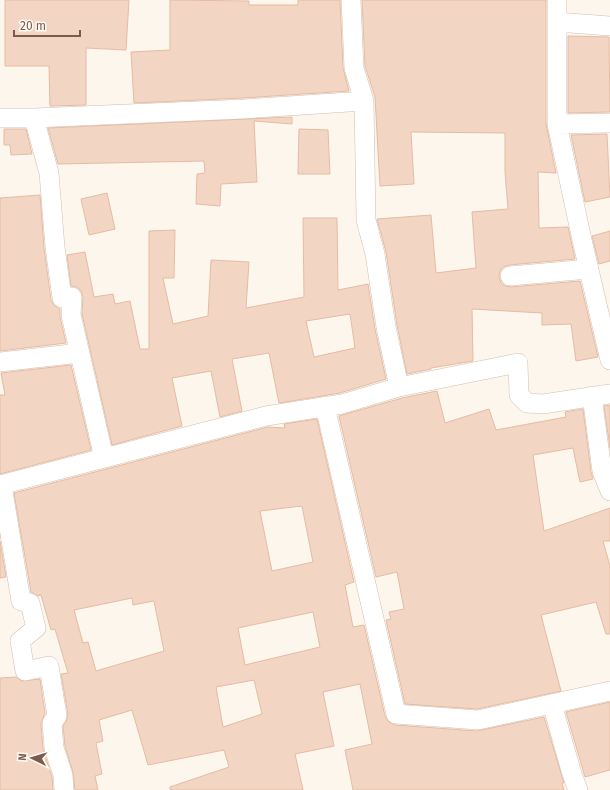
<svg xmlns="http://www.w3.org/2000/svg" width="610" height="790" viewBox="0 0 610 790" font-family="'Fira Sans',sans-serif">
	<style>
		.building { fill: #f3d5c3; stroke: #e6bba3; fill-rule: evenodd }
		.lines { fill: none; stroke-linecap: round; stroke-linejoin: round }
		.minor-casing { stroke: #d1beb0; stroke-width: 20 }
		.minor { stroke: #fff; stroke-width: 19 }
	</style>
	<rect width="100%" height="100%" fill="#fdf6ec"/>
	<path class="building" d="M 5,0 L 129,0 L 126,50 L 86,48 L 86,105 L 50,106 L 49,66 L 5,66 Z
		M 170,0 L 249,1 L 249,5 L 298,5 L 298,0 L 340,0 L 343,68 L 349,91 L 243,98 L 134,103 L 131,52 L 170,50 Z
		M 362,0 L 546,0 L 546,124 L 556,173 L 538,172 L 539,228 L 568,227 L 575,259 L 509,265 L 503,267 L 500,271 L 499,277 L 501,283 L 505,286 L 511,287 L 580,281 L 598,357 L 576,361 L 571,324 L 542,325 L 542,313 L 472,309 L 473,361 L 431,368 L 431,369 L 407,374 L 397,325 L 386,252 L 377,219 L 431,215 L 436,273 L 476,268 L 472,212 L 508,209 L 505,172 L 505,133 L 411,132 L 414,184 L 380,186 L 375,97 L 365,66 Z
		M 568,36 L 609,37 L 610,112 L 568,113 Z
		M 292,117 L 292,124 L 254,121 L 257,182 L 221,184 L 220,206 L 196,204 L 197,174 L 205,173 L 204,161 L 58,164 L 48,128 Z
		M 4,129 L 26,129 L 32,154 L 11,155 L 10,145 L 4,145 Z
		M 299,129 L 328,130 L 330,174 L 298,174 Z
		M 607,134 L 610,197 L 585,202 L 571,135 Z
		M 107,193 L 115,229 L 89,235 L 81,199 Z
		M 40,195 L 44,248 L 51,300 L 54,305 L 60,309 L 60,317 L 66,343 L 0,351 L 0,198 Z
		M 303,218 L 337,218 L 338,290 L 368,284 L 375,329 L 386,379 L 340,393 L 279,403 L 269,353 L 232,359 L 242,411 L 220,417 L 211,371 L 172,378 L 182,426 L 112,445 L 82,314 L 83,297 L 81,291 L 77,287 L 71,286 L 67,255 L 85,252 L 94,297 L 113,294 L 115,304 L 130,301 L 140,349 L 149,349 L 149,231 L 175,230 L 174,278 L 163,278 L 173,324 L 208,316 L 211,260 L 249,262 L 246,308 L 304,297 ZM 350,314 L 355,348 L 314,357 L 306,321 Z
		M 610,231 L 610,261 L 599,264 L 592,236 Z
		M 71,365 L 91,450 L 0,474 L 0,395 L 5,395 L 1,373 Z
		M 437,391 L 445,423 L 489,409 L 496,430 L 566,417 L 565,412 L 583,409 L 591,472 L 593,479 L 580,482 L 573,448 L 533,455 L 544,531 L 610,508 L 610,541 L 603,541 L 610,566 L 610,634 L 606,634 L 596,602 L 541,615 L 561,691 L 477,709 L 405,704 L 386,620 L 391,619 L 389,612 L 404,609 L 397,572 L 376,577 L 339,416 L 402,398 Z
		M 610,405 L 610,448 L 604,406 Z
		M 317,419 L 354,582 L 345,585 L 353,627 L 364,625 L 385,716 L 389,722 L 395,725 L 477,731 L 544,717 L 564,783 L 562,783 L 564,790 L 353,790 L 345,750 L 372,744 L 360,684 L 323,692 L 334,746 L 295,754 L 303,790 L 170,790 L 170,787 L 229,767 L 224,750 L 148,765 L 132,710 L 99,720 L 103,741 L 96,743 L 102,774 L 95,776 L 98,790 L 75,790 L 73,772 L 65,746 L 63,726 L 66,722 L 68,714 L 61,674 L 68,673 L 55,629 L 51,630 L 41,595 L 38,596 L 31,592 L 14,493 L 268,427 L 285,428 L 284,424 ZM 302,506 L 313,562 L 272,571 L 260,511 ZM 132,598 L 133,605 L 154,601 L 164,651 L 96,671 L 88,642 L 83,643 L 74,610 ZM 313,612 L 320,647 L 245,665 L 238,628 ZM 254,680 L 262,714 L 223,727 L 216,687 Z
		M 0,541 L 6,577 L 0,578 Z
		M 16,677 L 22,681 L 40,679 L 45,713 L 41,724 L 43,749 L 52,777 L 53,790 L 0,790 L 0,678 Z
		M 610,702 L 610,770 L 585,777 L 566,712 Z"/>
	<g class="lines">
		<defs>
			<path id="minor" d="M 351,0 L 354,68 L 364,101 L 366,220 L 375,254 L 386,327 L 399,387
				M 557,0 L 557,124 L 582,240 L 610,360
				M 557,22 L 610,26
				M 0,118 L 34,118 L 49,173 L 55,247 L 62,298 L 72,297 L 71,315 L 104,458
				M 34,118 L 244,109 L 364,101
				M 557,124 L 610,123
				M 510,276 L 589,269
				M 0,362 L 80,353
				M 592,396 L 602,471 L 610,491
				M 325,406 L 396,714 L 478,720 L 610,691
				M 0,485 L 266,416 L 342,404 L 399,387 L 518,363 L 519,395 L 527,403 L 543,404 L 610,394
				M 2,485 L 21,601 L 30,603 L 36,628 L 20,641 L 25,671 L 49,666 L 57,716 L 52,723 L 54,748 L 63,775 L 64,790
				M 552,704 L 572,774 L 578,790"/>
		</defs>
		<use href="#minor" class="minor-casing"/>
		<use href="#minor" class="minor"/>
	</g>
	<g transform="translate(32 758) rotate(275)" stroke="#fffaf3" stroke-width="3" paint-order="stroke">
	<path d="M0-3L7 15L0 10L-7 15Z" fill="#7a5c4d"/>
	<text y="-6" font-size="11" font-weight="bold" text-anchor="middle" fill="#7a5c4d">N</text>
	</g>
	<path d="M14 30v6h66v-6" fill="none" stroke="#7a5c4d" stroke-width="2"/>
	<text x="20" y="30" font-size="12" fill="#7a5c4d" stroke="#fffaf3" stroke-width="3" paint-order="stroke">20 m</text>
</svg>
